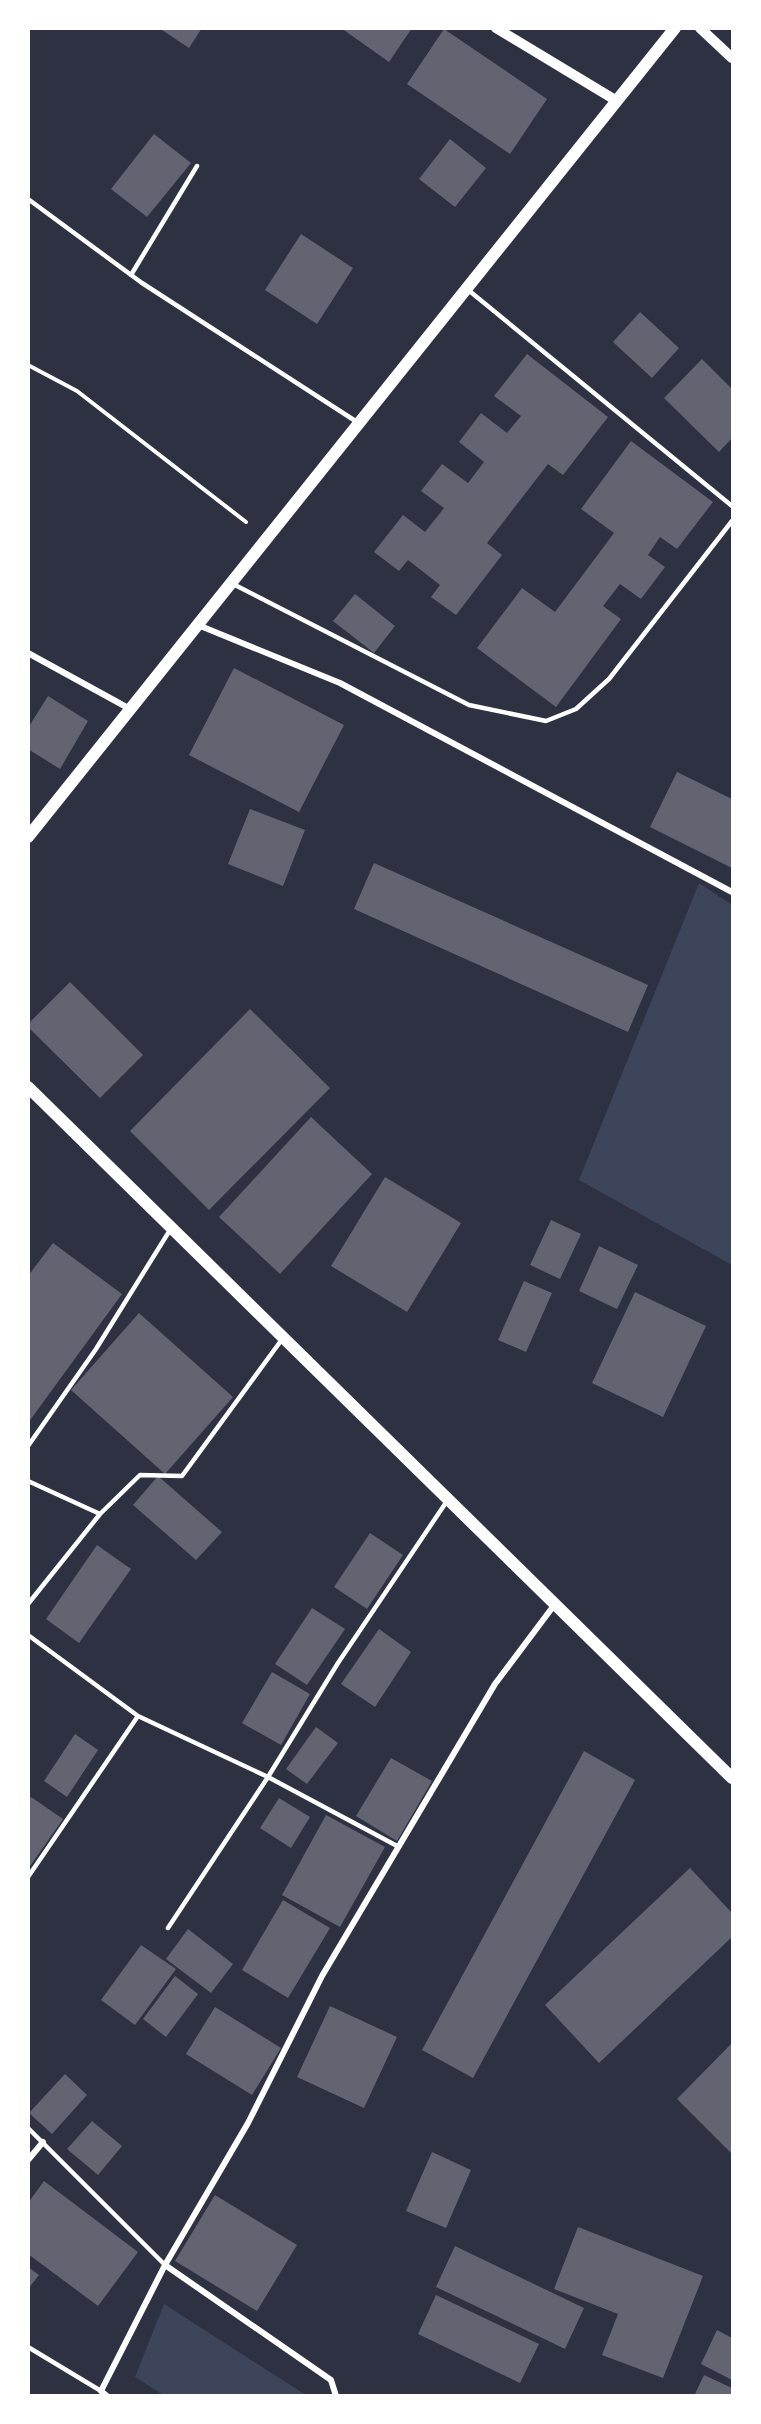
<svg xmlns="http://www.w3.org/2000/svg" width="761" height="2424" viewBox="0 0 761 2424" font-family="'Noto Sans',sans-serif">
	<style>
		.green { fill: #3c4559 }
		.building { fill: #626471 }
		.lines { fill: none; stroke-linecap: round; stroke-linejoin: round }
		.path { stroke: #fff; stroke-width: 4 }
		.service { stroke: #fff; stroke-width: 4.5 }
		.minor { stroke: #fff; stroke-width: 6 }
		.tertiary { stroke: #fff; stroke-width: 10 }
		.secondary { stroke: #fff; stroke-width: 12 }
	</style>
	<rect width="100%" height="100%" fill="#2d3142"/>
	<path class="green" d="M 699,883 L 732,905 L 732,1265 L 579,1180 Z
		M 164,2304 L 306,2395 L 163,2395 L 135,2377 Z"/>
	<path class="building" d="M 159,28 L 202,28 L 189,48 Z
		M 341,28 L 412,28 L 389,62 Z
		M 444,29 L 547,99 L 510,154 L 407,84 Z
		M 154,134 L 191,163 L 147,217 L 111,189 Z
		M 450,139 L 486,168 L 455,207 L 419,179 Z
		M 301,234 L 353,268 L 317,324 L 265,290 Z
		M 640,312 L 679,348 L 652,378 L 613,342 Z
		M 527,354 L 608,417 L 563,475 L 548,464 L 487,543 L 502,555 L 456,615 L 431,597 L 440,585 L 408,560 L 399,571 L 374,552 L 403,515 L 425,532 L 444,508 L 421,491 L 442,464 L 468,483 L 484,462 L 459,442 L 481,413 L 507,433 L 521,416 L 494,396 Z
		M 702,359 L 732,389 L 732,438 L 719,452 L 664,398 Z
		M 631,441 L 713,502 L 677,549 L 660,537 L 648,555 L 665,567 L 641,599 L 620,584 L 603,606 L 621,619 L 556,707 L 477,648 L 522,588 L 555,612 L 614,533 L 581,509 Z
		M 355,594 L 395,626 L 374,653 L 333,621 Z
		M 234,668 L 344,725 L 299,812 L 189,755 Z
		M 48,696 L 88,721 L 60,769 L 28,749 L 28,728 Z
		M 677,772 L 732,799 L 732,868 L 650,827 Z
		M 250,809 L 305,830 L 283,886 L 228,864 Z
		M 374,863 L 648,985 L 628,1032 L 354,909 Z
		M 70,982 L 143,1055 L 100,1098 L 28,1027 L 28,1024 Z
		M 250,1009 L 330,1088 L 209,1210 L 130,1131 Z
		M 311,1117 L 372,1174 L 280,1274 L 219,1217 Z
		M 385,1177 L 461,1223 L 407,1312 L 331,1266 Z
		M 551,1220 L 581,1234 L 560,1279 L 530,1265 Z
		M 53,1243 L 122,1294 L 28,1423 L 28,1276 Z
		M 599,1246 L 638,1265 L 617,1309 L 579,1291 Z
		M 524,1281 L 552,1293 L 526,1352 L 498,1340 Z
		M 635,1292 L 706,1326 L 663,1417 L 592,1383 Z
		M 139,1313 L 233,1397 L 165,1474 L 71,1390 Z
		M 158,1476 L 222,1532 L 196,1560 L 133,1505 Z
		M 370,1533 L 403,1555 L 367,1609 L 334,1587 Z
		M 97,1545 L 131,1569 L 79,1643 L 46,1619 Z
		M 312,1608 L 345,1629 L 307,1685 L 275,1664 Z
		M 379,1629 L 411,1652 L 375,1707 L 341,1684 Z
		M 272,1672 L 310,1694 L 281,1745 L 242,1723 Z
		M 316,1727 L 338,1743 L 307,1784 L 286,1769 Z
		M 75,1734 L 98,1750 L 67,1797 L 44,1781 Z
		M 584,1751 L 635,1780 L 473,2078 L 422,2050 Z
		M 391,1758 L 432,1781 L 397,1841 L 356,1816 Z
		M 31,1797 L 63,1819 L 28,1869 L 28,1801 Z
		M 279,1798 L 310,1817 L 291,1848 L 260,1828 Z
		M 326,1815 L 385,1847 L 340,1927 L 282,1895 Z
		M 690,1868 L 732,1913 L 732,1937 L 599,2063 L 545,2005 Z
		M 283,1900 L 330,1928 L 288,1998 L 242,1970 Z
		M 188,1929 L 233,1964 L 211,1993 L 166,1959 Z
		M 141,1945 L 176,1969 L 135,2025 L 101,2000 Z
		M 175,1976 L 198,1994 L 166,2037 L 143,2019 Z
		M 330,2006 L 397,2037 L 364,2108 L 297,2077 Z
		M 215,2007 L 281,2048 L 252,2095 L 186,2054 Z
		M 732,2043 L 732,2154 L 677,2099 Z
		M 65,2074 L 87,2095 L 52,2134 L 29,2113 Z
		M 92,2121 L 122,2146 L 98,2175 L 67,2149 Z
		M 432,2152 L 471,2170 L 446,2228 L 406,2211 Z
		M 44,2181 L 138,2252 L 98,2306 L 28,2254 L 28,2203 Z
		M 215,2195 L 297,2245 L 257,2311 L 175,2261 Z
		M 578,2227 L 703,2276 L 663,2378 L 602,2355 L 618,2314 L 554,2289 Z
		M 455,2246 L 584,2308 L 565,2349 L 436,2287 Z
		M 28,2267 L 39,2275 L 28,2289 Z
		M 436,2295 L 539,2344 L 520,2383 L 418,2334 Z
		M 717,2330 L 732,2338 L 732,2380 L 701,2364 Z
		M 704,2375 L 732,2388 L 732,2396 L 694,2396 Z"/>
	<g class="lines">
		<path class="path" d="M 28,365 L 77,391 L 246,522"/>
		<path class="service" d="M 28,199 L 142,283 L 357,422
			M 131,275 L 197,166
			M 467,289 L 732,506
			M 233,584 L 469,705 L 546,721 L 576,709 L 609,679 L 732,521
			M 28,1446 L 96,1349 L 170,1230
			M 28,1481 L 100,1514
			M 28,1604 L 100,1514 L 140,1475 L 182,1476 L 283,1338
			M 28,1635 L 138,1716 L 268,1777 L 399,1847
			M 28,1877 L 138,1716
			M 168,1928 L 268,1777 L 338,1663 L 447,1501
			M 28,2128 L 165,2265
			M 28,2347 L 101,2391"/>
		<path class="minor" d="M 198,625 L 340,683 L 732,892
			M 28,653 L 130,709
			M 28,2160 L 43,2142
			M 165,2265 L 331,2380 L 336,2396
			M 107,2396 L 101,2391 L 165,2265 L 248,2123 L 322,1976 L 495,1684 L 555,1604"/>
		<path class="tertiary" d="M 496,28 L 617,101
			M 700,28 L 732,58"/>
		<path class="secondary" d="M 28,837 L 675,28
			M 28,1087 L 732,1778"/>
	</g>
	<rect width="761" height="2424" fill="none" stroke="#ffffff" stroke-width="60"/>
</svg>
